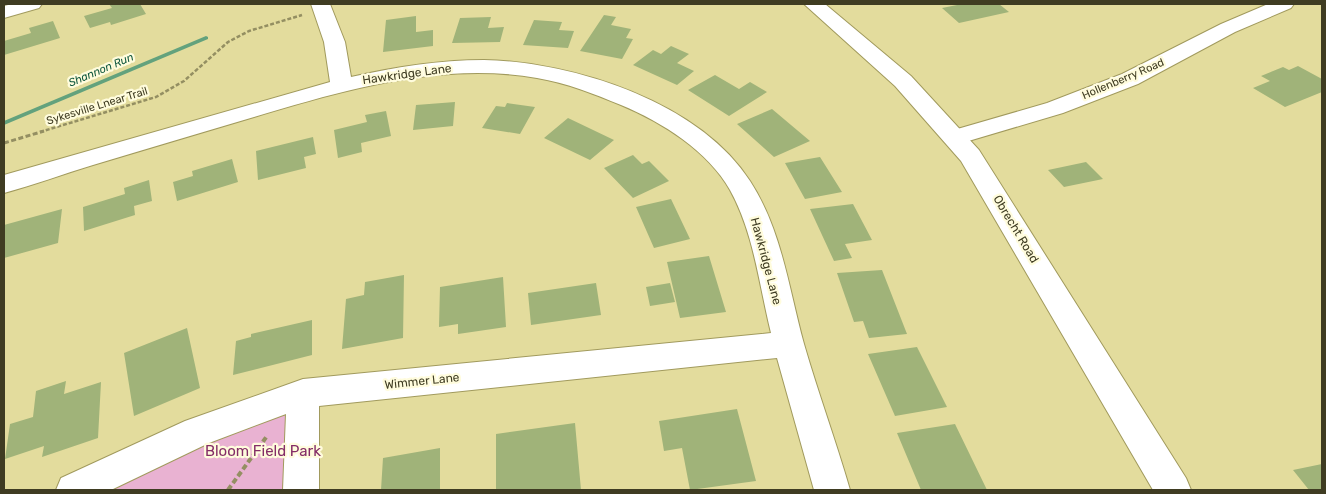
<svg xmlns="http://www.w3.org/2000/svg" width="1326" height="494" viewBox="0 0 1326 494" font-family="Rubik,sans-serif">
	<style>
		.green { fill: #e9b2d2 }
		.lines { fill: none; stroke-linecap: round; stroke-linejoin: round }
		.stream { fill: #63a27d; fill-rule: evenodd }
		.building { fill: #a0b379 }
		.street-casing { stroke: #a19a5d; stroke-width: 2 }
		.secondary-casing { stroke: #a19a5d; stroke-width: 2 }
		.path-far2 { stroke: #948f62; stroke-width: 2.5; stroke-dasharray: 4 2; stroke-linecap: butt }
		.path-far1 { stroke: #948f62; stroke-width: 3; stroke-dasharray: 5 2.5; stroke-linecap: butt }
		.path { stroke: #948f62; stroke-width: 4; stroke-dasharray: 5.5 3; stroke-linecap: butt }
		.street { fill: #fff; fill-rule: evenodd }
		.secondary { fill: #fff; fill-rule: evenodd }
		.labels { text-anchor: middle; dominant-baseline: central; stroke-width: 4.5; stroke-linejoin: round; paint-order: stroke }
		.far-water-label { font-size: 11px; font-style: italic; fill: #0f573d; stroke: #fffcdd }
		.far-street-label { font-size: 11px; fill: #3f3c22; stroke: #fffcdd }
		.street-label { font-size: 12px; fill: #3f3c22; stroke: #fffcdd }
		.near-park-label { font-size: 15px; fill: #842d67; stroke: #fffcdd }
	</style>
	<rect width="100%" height="100%" fill="#e3dc9d"/>
	<path class="green" d="M 303,393 L 300,490 L 78,490 Z"/>
	<g class="lines">
		<path class="stream" d="M 206,36 L 208,37 L 208,39 L 4,125 L 4,121 Z"/>
	</g>
	<path class="building" d="M 109,4 L 140,4 L 146,14 L 111,25 L 110,22 L 90,28 L 84,16 L 112,8 Z
		M 962,4 L 999,4 L 1009,12 L 959,23 L 942,8 Z
		M 604,15 L 616,17 L 611,25 L 631,29 L 626,38 L 633,39 L 622,59 L 580,51 Z
		M 416,16 L 416,32 L 433,30 L 433,46 L 383,52 L 386,20 Z
		M 491,17 L 488,28 L 504,27 L 500,42 L 452,43 L 460,18 Z
		M 534,20 L 562,22 L 559,30 L 574,31 L 568,48 L 523,45 Z
		M 53,21 L 60,38 L 4,55 L 4,41 L 31,33 L 29,28 Z
		M 671,46 L 689,54 L 677,63 L 694,71 L 677,85 L 633,65 L 653,50 L 661,54 Z
		M 1298,66 L 1322,79 L 1322,92 L 1285,107 L 1253,88 L 1270,81 L 1261,76 L 1283,67 L 1289,70 Z
		M 715,75 L 739,89 L 750,82 L 767,92 L 729,116 L 688,90 Z
		M 455,102 L 453,126 L 413,130 L 416,105 Z
		M 507,103 L 535,107 L 520,134 L 482,128 L 496,106 L 505,107 Z
		M 772,109 L 810,141 L 774,157 L 737,124 Z
		M 386,111 L 391,136 L 361,143 L 362,152 L 338,158 L 334,130 L 367,122 L 365,115 Z
		M 568,118 L 614,140 L 590,160 L 544,138 Z
		M 313,137 L 316,154 L 304,157 L 306,168 L 258,180 L 256,151 Z
		M 633,155 L 642,164 L 649,161 L 669,181 L 633,198 L 604,168 Z
		M 820,157 L 842,192 L 805,199 L 785,163 Z
		M 232,159 L 238,182 L 177,201 L 173,182 L 193,176 L 192,171 Z
		M 1086,162 L 1103,179 L 1064,187 L 1048,170 Z
		M 149,180 L 152,201 L 134,206 L 135,215 L 84,231 L 83,207 L 125,194 L 124,188 Z
		M 671,199 L 690,239 L 654,248 L 636,207 Z
		M 853,204 L 872,240 L 845,244 L 852,258 L 834,261 L 810,209 Z
		M 62,209 L 58,243 L 4,258 L 4,225 Z
		M 709,256 L 726,312 L 680,318 L 667,262 Z
		M 882,270 L 907,334 L 869,338 L 863,321 L 854,322 L 837,273 Z
		M 404,275 L 403,338 L 342,349 L 346,299 L 364,295 L 365,282 Z
		M 503,277 L 506,327 L 458,334 L 458,324 L 439,327 L 440,287 Z
		M 596,283 L 601,315 L 531,325 L 528,293 Z
		M 670,283 L 675,302 L 650,306 L 646,287 Z
		M 312,320 L 312,355 L 233,375 L 236,341 L 251,337 L 251,334 Z
		M 187,328 L 200,388 L 134,416 L 124,353 Z
		M 917,347 L 947,407 L 895,416 L 868,354 Z
		M 66,381 L 64,394 L 101,382 L 98,438 L 42,457 L 44,446 L 5,459 L 10,424 L 33,417 L 36,391 Z
		M 737,409 L 756,481 L 690,490 L 682,448 L 664,451 L 659,421 Z
		M 575,423 L 581,490 L 496,490 L 496,434 Z
		M 955,424 L 987,490 L 921,490 L 897,433 Z
		M 440,448 L 440,490 L 381,490 L 383,458 Z
		M 1322,464 L 1322,490 L 1309,490 L 1293,470 Z"/>
	<g class="lines">
		<defs>
			<path id="street" d="M 12,4 L 42,4 L 39,8 L 4,18 L 4,6 Z
				M 311,4 L 330,4 L 345,42 L 351,77 C 395,67 439,60 484,60 C 574,62 699,102 750,181 C 782,230 789,290 804,344 C 818,393 836,441 850,490 L 814,490 L 777,358 L 319,406 L 319,490 L 283,490 L 286,414 L 209,443 L 111,490 L 56,490 L 61,478 L 185,421 L 303,379 L 771,333 C 759,285 754,233 730,190 C 708,151 662,122 621,105 C 594,94 567,83 537,78 C 442,61 344,90 254,117 C 200,133 146,149 93,165 C 63,174 34,185 4,193 L 4,175 L 330,82 L 324,42 Z
				M 1268,4 L 1294,4 L 1291,8 L 1235,32 L 1138,84 L 1063,113 L 955,145 L 947,142 L 943,137 L 947,132 L 1047,103 L 1122,74 L 1221,24 Z"/>
			<path id="secondary" d="M 804,4 L 825,4 L 911,76 L 979,150 L 1186,478 L 1191,490 L 1153,490 L 961,161 L 895,86 Z"/>
		</defs>
		<use href="#street" class="street-casing"/>
		<use href="#secondary" class="secondary-casing"/>
		<path class="path-far2" d="M 40,132 L 156,97 L 184,81 L 228,42 L 249,31 L 302,15"/>
		<path class="path-far1" d="M 4,143 L 44,131"/>
		<path class="path" d="M 228,490 L 267,436"/>
		<use href="#street" class="street"/>
		<use href="#secondary" class="secondary"/>
	</g>
	<g class="labels">
		<g class="far-water-label">
			<text transform="translate(101 70) rotate(-23)">Shannon Run</text>
		</g>
		<g class="far-street-label">
			<text transform="translate(1123 79) rotate(-23)">Hollenberry Road</text>
			<text transform="translate(97 106) rotate(-17)">Sykesville Lnear Trail</text>
		</g>
		<g class="street-label">
			<text transform="translate(407 74) rotate(-8)">Hawkridge Lane</text>
			<text transform="translate(1016 229) rotate(59)">Obrecht Road</text>
			<text transform="translate(766 261) rotate(75)">Hawkridge Lane</text>
			<text transform="translate(422 381) rotate(-6)">Wimmer Lane</text>
		</g>
		<g class="near-park-label">
			<text x="263" y="451">Bloom Field Park</text>
		</g>
	</g>
	<rect width="1326" height="494" fill="none" stroke="#3f3c22" stroke-width="10"/>
</svg>
